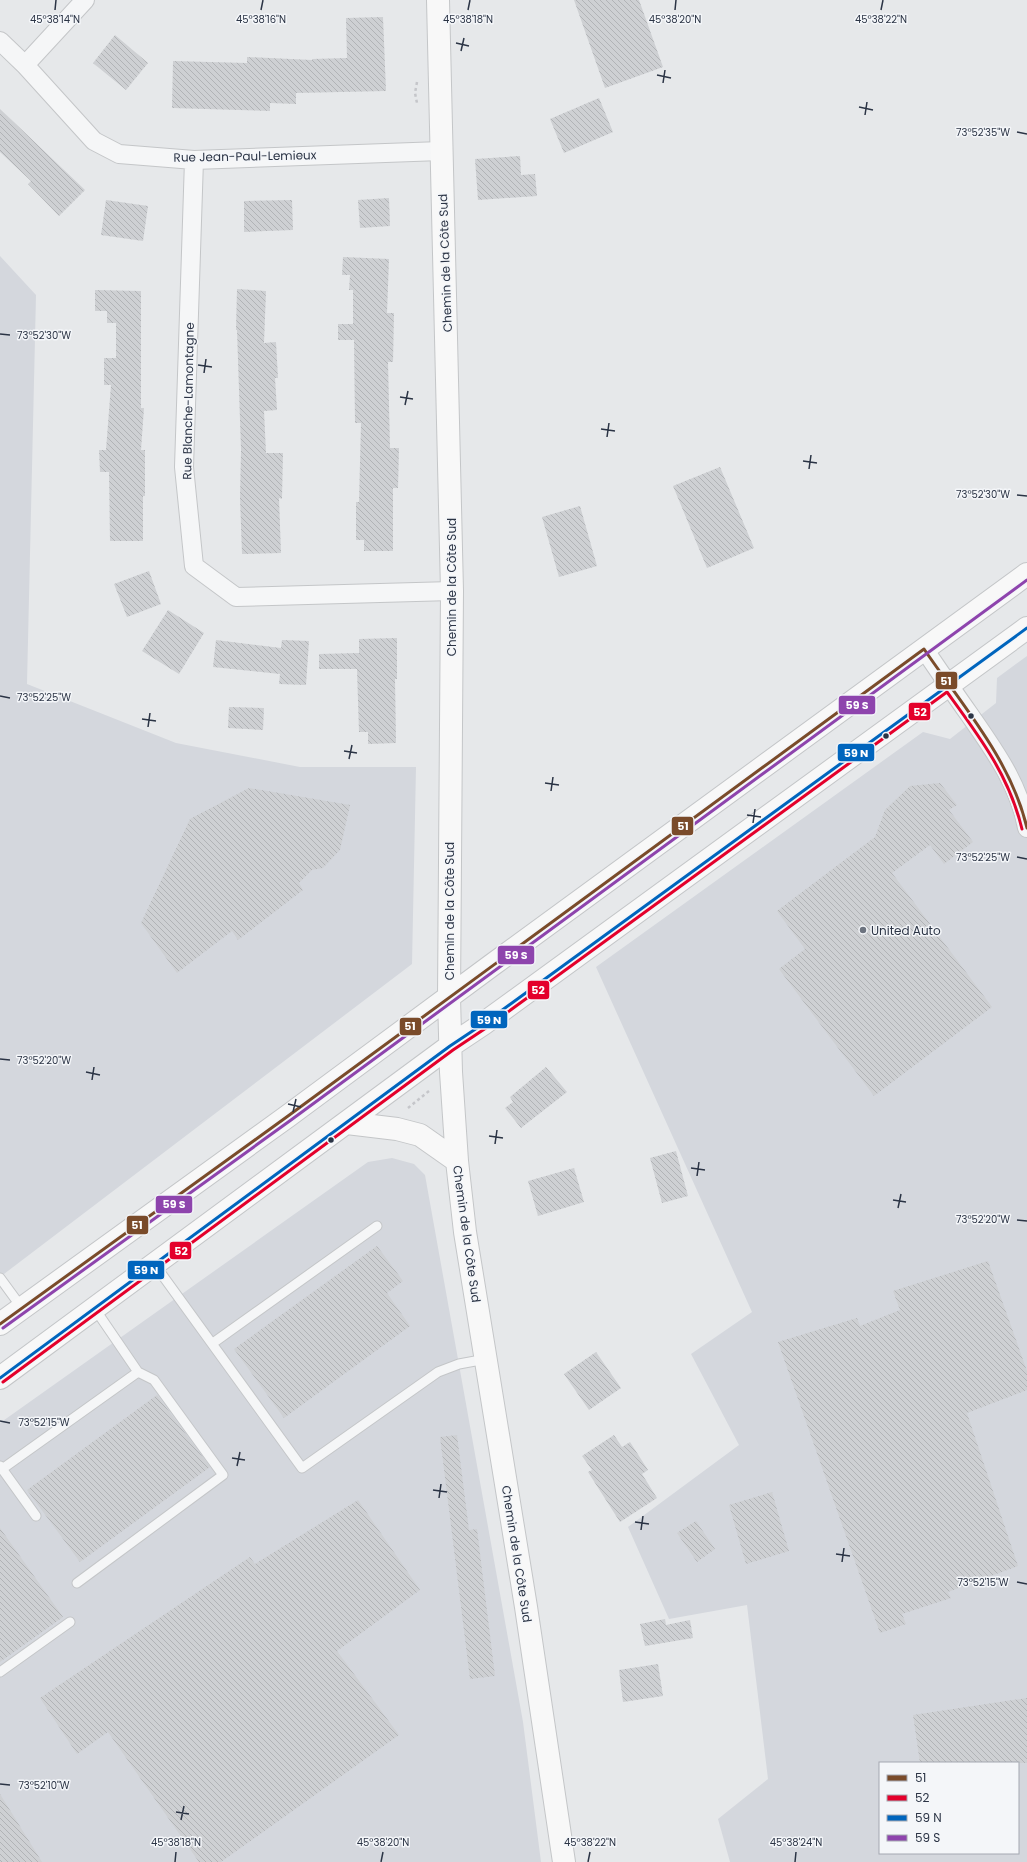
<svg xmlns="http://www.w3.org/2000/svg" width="1027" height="1862" viewBox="0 0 1027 1862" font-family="Poppins,sans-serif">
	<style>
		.built { fill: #d4d7dd; fill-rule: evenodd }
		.building { fill: url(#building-back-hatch) }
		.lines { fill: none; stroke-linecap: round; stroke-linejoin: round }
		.lane-casing { stroke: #c4c6c8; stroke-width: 11 }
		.street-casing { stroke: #c4c6c8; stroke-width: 20 }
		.secondary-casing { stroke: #c4c6c8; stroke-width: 24 }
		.path { stroke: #c5c6ca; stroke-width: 2.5; stroke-dasharray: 3 3; stroke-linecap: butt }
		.lane { stroke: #f5f6f7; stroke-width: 9 }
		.street { stroke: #f5f6f7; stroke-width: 18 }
		.secondary { stroke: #f8f8f8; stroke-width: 22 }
		.bus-1-casing { stroke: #f4f6f9; stroke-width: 6 }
		.bus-2-casing { stroke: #f4f6f9; stroke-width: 6 }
		.bus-3-casing { stroke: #f4f6f9; stroke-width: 6 }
		.bus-4-casing { stroke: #f4f6f9; stroke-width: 6 }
		.bus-1 { stroke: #7a4b2a; stroke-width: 3 }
		.bus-2 { stroke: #e4002b; stroke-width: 3 }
		.bus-3 { stroke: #0065bd; stroke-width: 3 }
		.bus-4 { stroke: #8e44ad; stroke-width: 3 }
		.ticks { fill: none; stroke: #2b3445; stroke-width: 1.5 }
		.bus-dot { fill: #2b3445; stroke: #f4f6f9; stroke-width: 1.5 }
		.poi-dot { fill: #6c737f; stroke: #f4f6f9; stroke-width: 1.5 }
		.labels { text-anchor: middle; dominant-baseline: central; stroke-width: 3; stroke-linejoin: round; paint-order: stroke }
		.street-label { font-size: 12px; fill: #2b3445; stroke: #f4f6f9 }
		.poi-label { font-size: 12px; fill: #2b3445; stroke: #f4f6f9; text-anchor: start }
		.ticks-label { font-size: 10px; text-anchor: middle; fill: #2b3445; stroke: #f4f6f9; stroke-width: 3; stroke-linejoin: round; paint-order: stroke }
		.line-badge { stroke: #f4f6f9; stroke-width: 1.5 }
		.badge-label { font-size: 11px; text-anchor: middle; font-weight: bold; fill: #fff }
	</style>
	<defs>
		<pattern id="building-back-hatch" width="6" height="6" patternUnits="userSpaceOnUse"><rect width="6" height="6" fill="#ced0d3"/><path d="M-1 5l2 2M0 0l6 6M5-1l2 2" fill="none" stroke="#b1b3b6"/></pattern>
	</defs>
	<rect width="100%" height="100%" fill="#e6e8ea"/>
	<path class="built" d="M 0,256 L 36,295 L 27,684 L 176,743 L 300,767 L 416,767 L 412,964 L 0,1277 Z
		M 1027,656 L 1027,1862 L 730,1862 L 718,1819 L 768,1779 L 747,1605 L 669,1619 L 628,1527 L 739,1445 L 691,1354 L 752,1312 L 596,967 L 923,732 L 950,739 L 996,703 L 997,678 ZM 880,1763 L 1018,1763 L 1018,1853 L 880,1853 Z
		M 392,1158 L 414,1164 L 425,1175 L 523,1722 L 541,1862 L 0,1862 L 0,1423 L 368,1162 Z"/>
	<path class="building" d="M 574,0 L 639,0 L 663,67 L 605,88 Z
		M 383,17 L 386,91 L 296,93 L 296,104 L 270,103 L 270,111 L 172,108 L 173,61 L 247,63 L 247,57 L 312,60 L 312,59 L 347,58 L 346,18 Z
		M 115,35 L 148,63 L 126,90 L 93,63 Z
		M 599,98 L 613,132 L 564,153 L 550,119 Z
		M 0,109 L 85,190 L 59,216 L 28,184 L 31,181 L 0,152 Z
		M 520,156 L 521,175 L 535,174 L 537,196 L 478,200 L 475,159 Z
		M 389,198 L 390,226 L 360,228 L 358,200 Z
		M 106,200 L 148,206 L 143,241 L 101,235 Z
		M 292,200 L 293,230 L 244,232 L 244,201 Z
		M 343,257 L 389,259 L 387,313 L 394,313 L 393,362 L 388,362 L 390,448 L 399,448 L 398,488 L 393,488 L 393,551 L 364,551 L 364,540 L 356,540 L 356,502 L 359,502 L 361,423 L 355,423 L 354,340 L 338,340 L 338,324 L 353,324 L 353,290 L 349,290 L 350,275 L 342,275 Z
		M 237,289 L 266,291 L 264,343 L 276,342 L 278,378 L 275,378 L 277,410 L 264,411 L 266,453 L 283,453 L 282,499 L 279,498 L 281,553 L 242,554 L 240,498 L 241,450 L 237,330 L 236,330 Z
		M 95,290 L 141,291 L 141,408 L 144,408 L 141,450 L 145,450 L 145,496 L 143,496 L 143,541 L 110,541 L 109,472 L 100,472 L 99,450 L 106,450 L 111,385 L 104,385 L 104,358 L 116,358 L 116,323 L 107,323 L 107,311 L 95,311 Z
		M 720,467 L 754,548 L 707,568 L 673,486 Z
		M 580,506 L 597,566 L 559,577 L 542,517 Z
		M 149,571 L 161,604 L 127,617 L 114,584 Z
		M 168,610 L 204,633 L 179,674 L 142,651 Z
		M 397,638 L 397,679 L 395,679 L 396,743 L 368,744 L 368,732 L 359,732 L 357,669 L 319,669 L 319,654 L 359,653 L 359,639 Z
		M 216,640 L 281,648 L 282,640 L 309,641 L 306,685 L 279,684 L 280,674 L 213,667 Z
		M 229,707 L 264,708 L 263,730 L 228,728 Z
		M 940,783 L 957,805 L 949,810 L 973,842 L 944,864 L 930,845 L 892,873 L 992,1007 L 874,1096 L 779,969 L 805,949 L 777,911 L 875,837 L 885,810 L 910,786 Z
		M 249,788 L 350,805 L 340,850 L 323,868 L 312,870 L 299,883 L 303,890 L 238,940 L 232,931 L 177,973 L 141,923 L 190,819 Z
		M 546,1067 L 567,1092 L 521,1128 L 505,1108 L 513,1102 L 510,1097 Z
		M 676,1151 L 688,1196 L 662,1203 L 650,1158 Z
		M 574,1168 L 584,1202 L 538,1216 L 528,1181 Z
		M 377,1246 L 403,1281 L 387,1293 L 410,1326 L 284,1418 L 234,1349 Z
		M 988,1261 L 1027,1371 L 1027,1390 L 967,1413 L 1018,1566 L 948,1592 L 951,1598 L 902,1614 L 906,1624 L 880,1633 L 778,1342 L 857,1318 L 860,1326 L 900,1310 L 893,1291 Z
		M 596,1352 L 621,1388 L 589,1410 L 564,1374 Z
		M 157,1395 L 210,1467 L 80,1562 L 27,1490 Z
		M 457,1435 L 469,1530 L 477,1529 L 495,1676 L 470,1679 L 440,1437 Z
		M 614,1435 L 622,1447 L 630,1442 L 648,1470 L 642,1474 L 657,1498 L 620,1522 L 588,1472 L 592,1470 L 582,1456 Z
		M 772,1492 L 789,1551 L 746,1564 L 729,1505 Z
		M 358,1500 L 420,1590 L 337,1651 L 399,1735 L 221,1862 L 199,1862 L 108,1732 L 77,1754 L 40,1698 L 250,1557 L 255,1564 Z
		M 696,1521 L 715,1549 L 697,1562 L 677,1533 Z
		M 0,1528 L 63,1617 L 0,1662 Z
		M 665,1619 L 666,1625 L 690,1620 L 693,1638 L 645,1646 L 640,1624 Z
		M 658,1664 L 663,1696 L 623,1702 L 619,1670 Z
		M 1027,1698 L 1027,1763 L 920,1763 L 913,1715 Z
		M 0,1794 L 42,1862 L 0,1862 Z"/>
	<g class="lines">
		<defs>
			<path id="lane" d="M 155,1265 L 302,1468 L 438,1372 L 459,1364 L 486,1359
				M 0,1278 L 22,1308
				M 213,1343 L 377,1226
				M 0,1466 L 36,1516
				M 2,1469 L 138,1372 L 95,1309
				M 77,1583 L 223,1475 L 154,1380 L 138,1372
				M 0,1672 L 70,1622"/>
			<path id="street" d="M 0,41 L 25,65 L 94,141 L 119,154 L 194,160 L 441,151
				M 25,65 L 85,0
				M 194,160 L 184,467 L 194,566 L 236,597 L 452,591
				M 924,649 C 939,671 954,693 969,714 C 994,750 1019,784 1027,828"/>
			<path id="secondary" d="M 438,0 L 452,591 L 449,997 L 451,1072 L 457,1161 L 465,1232 L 526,1607 L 564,1862
				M 347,1123 L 397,1129 L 420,1135 L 457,1161
				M 0,1324 L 288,1116 L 492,965 L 1027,574
				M 0,1378 L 450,1046 L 483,1024 L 1027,628"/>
		</defs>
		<use href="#lane" class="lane-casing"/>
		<use href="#street" class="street-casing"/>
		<use href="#secondary" class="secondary-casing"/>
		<path class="path" d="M 417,82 L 415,93 L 417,103
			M 408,1108 L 429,1091"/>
		<use href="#lane" class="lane"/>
		<use href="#street" class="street"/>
		<use href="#secondary" class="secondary"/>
		<defs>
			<path id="bus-1" d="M 0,1324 L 288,1116 L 924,649 C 962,705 1011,760 1027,828"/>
			<path id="bus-2" d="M 3,1382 L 453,1050 L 486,1028 L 947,692 C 979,736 1009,775 1022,829"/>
			<path id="bus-3" d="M 0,1378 L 450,1046 L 483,1024 L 1027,628"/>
			<path id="bus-4" d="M 3,1328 L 291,1120 L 1027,580"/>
		</defs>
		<use href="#bus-1" class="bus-1-casing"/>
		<use href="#bus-2" class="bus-2-casing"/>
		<use href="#bus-3" class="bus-3-casing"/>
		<use href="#bus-4" class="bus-4-casing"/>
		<use href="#bus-1" class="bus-1"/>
		<use href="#bus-2" class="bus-2"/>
		<use href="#bus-3" class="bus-3"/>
		<use href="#bus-4" class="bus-4"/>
	</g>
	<path class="ticks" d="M 55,10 L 56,0M 261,10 L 263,0M 468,10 L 470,0M 675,10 L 676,0M 881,10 L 883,0M 456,43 L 469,46M 461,51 L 464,38M 657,75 L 671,78M 663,83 L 665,70M 859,107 L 873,110M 865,115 L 867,102M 1017,132 L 1027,134M 0,334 L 10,335M 198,365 L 212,367M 204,373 L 206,359M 400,397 L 413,399M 405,405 L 408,391M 601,429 L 615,431M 607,437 L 609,423M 803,461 L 817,463M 809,469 L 811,455M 1017,495 L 1027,496M 0,696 L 10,698M 142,719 L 156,721M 148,727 L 150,713M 344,751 L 357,753M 349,759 L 352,745M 545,783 L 559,785M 551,791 L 553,777M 747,815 L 761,817M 753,823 L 755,809M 1017,857 L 1027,859M 0,1059 L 10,1060M 86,1072 L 100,1075M 92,1080 L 94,1067M 288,1104 L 301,1107M 293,1112 L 296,1099M 489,1136 L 503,1138M 495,1144 L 497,1130M 691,1168 L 705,1170M 697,1176 L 699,1162M 893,1200 L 906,1202M 898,1208 L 901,1194M 1017,1220 L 1027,1221M 0,1421 L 10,1423M 232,1458 L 245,1460M 237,1466 L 240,1452M 433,1490 L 447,1492M 439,1498 L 441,1484M 635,1522 L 649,1524M 641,1530 L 643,1516M 836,1554 L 850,1556M 842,1562 L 844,1548M 1017,1582 L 1027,1584M 0,1784 L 10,1785M 176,1812 L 189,1814M 181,1820 L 184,1806M 175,1862 L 176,1852M 381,1862 L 383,1852M 588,1862 L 590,1852M 795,1862 L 796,1852"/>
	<g class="bus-dot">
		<circle cx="971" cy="716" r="3.5"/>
		<circle cx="886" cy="736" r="3.5"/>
		<circle cx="331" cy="1140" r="3.5"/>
	</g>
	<circle class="poi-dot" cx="863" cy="930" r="4"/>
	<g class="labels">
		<g class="street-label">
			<text transform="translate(245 156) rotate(-1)">Rue Jean-Paul-Lemieux</text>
			<text transform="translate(445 263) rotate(-92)">Chemin de la Côte Sud</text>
			<text transform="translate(188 401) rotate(-89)">Rue Blanche-Lamontagne</text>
			<text transform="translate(451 587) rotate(-90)">Chemin de la Côte Sud</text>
			<text transform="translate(449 911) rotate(-90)">Chemin de la Côte Sud</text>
			<text transform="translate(467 1234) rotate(82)">Chemin de la Côte Sud</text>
			<text transform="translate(517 1554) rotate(81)">Chemin de la Côte Sud</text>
		</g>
		<g class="poi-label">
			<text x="871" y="930">United Auto</text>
		</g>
	</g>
	<g class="ticks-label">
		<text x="468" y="23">45°38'18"N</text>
		<text x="675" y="23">45°38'20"N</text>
		<text x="881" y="23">45°38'22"N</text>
		<text x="55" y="23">45°38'14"N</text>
		<text x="261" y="23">45°38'16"N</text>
		<text x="983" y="136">73°52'35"W</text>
		<text x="44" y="339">73°52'30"W</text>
		<text x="983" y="498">73°52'30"W</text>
		<text x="44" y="701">73°52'25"W</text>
		<text x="983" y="861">73°52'25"W</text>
		<text x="44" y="1064">73°52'20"W</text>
		<text x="983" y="1223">73°52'20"W</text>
		<text x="44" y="1426">73°52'15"W</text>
		<text x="983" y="1586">73°52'15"W</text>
		<text x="44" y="1789">73°52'10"W</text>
		<text x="176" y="1846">45°38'18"N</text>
		<text x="383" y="1846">45°38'20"N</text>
		<text x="590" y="1846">45°38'22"N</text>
		<text x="796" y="1846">45°38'24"N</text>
	</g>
	<g class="line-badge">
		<rect x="935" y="671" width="23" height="19" rx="4" fill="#7a4b2a"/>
		<rect x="838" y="695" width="38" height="20" rx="4" fill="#8e44ad"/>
		<rect x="908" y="702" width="23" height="19" rx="4" fill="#e4002b"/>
		<rect x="837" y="743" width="38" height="19" rx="4" fill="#0065bd"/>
		<rect x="671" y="816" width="23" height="20" rx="4" fill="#7a4b2a"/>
		<rect x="497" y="945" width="38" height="20" rx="4" fill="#8e44ad"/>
		<rect x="527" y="980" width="23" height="20" rx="4" fill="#e4002b"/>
		<rect x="470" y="1010" width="38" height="19" rx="4" fill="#0065bd"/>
		<rect x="399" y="1017" width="23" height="19" rx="4" fill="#7a4b2a"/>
		<rect x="155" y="1195" width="38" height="19" rx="4" fill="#8e44ad"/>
		<rect x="126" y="1215" width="23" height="20" rx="4" fill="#7a4b2a"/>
		<rect x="169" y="1241" width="23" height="19" rx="4" fill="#e4002b"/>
		<rect x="127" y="1260" width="38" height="20" rx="4" fill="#0065bd"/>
	</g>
	<g class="badge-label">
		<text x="946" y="685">51</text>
		<text x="857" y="709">59 S</text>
		<text x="920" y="716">52</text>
		<text x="856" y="757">59 N</text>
		<text x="683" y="830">51</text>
		<text x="516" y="959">59 S</text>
		<text x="538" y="994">52</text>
		<text x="489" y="1024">59 N</text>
		<text x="410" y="1030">51</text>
		<text x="174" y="1208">59 S</text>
		<text x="137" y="1229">51</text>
		<text x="181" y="1255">52</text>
		<text x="146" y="1274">59 N</text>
	</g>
	<rect x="879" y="1762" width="140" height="92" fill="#f4f6f9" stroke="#a4a8b1"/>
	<rect x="887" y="1775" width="20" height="6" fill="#7a4b2a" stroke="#a4a8b1"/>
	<text x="915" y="1782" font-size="12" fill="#2b3445">51</text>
	<rect x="887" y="1795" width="20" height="6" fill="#e4002b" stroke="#a4a8b1"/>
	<text x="915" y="1802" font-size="12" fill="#2b3445">52</text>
	<rect x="887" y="1815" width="20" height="6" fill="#0065bd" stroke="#a4a8b1"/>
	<text x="915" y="1822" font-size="12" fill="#2b3445">59 N</text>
	<rect x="887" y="1835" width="20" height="6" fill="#8e44ad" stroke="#a4a8b1"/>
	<text x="915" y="1842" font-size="12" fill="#2b3445">59 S</text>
</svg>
